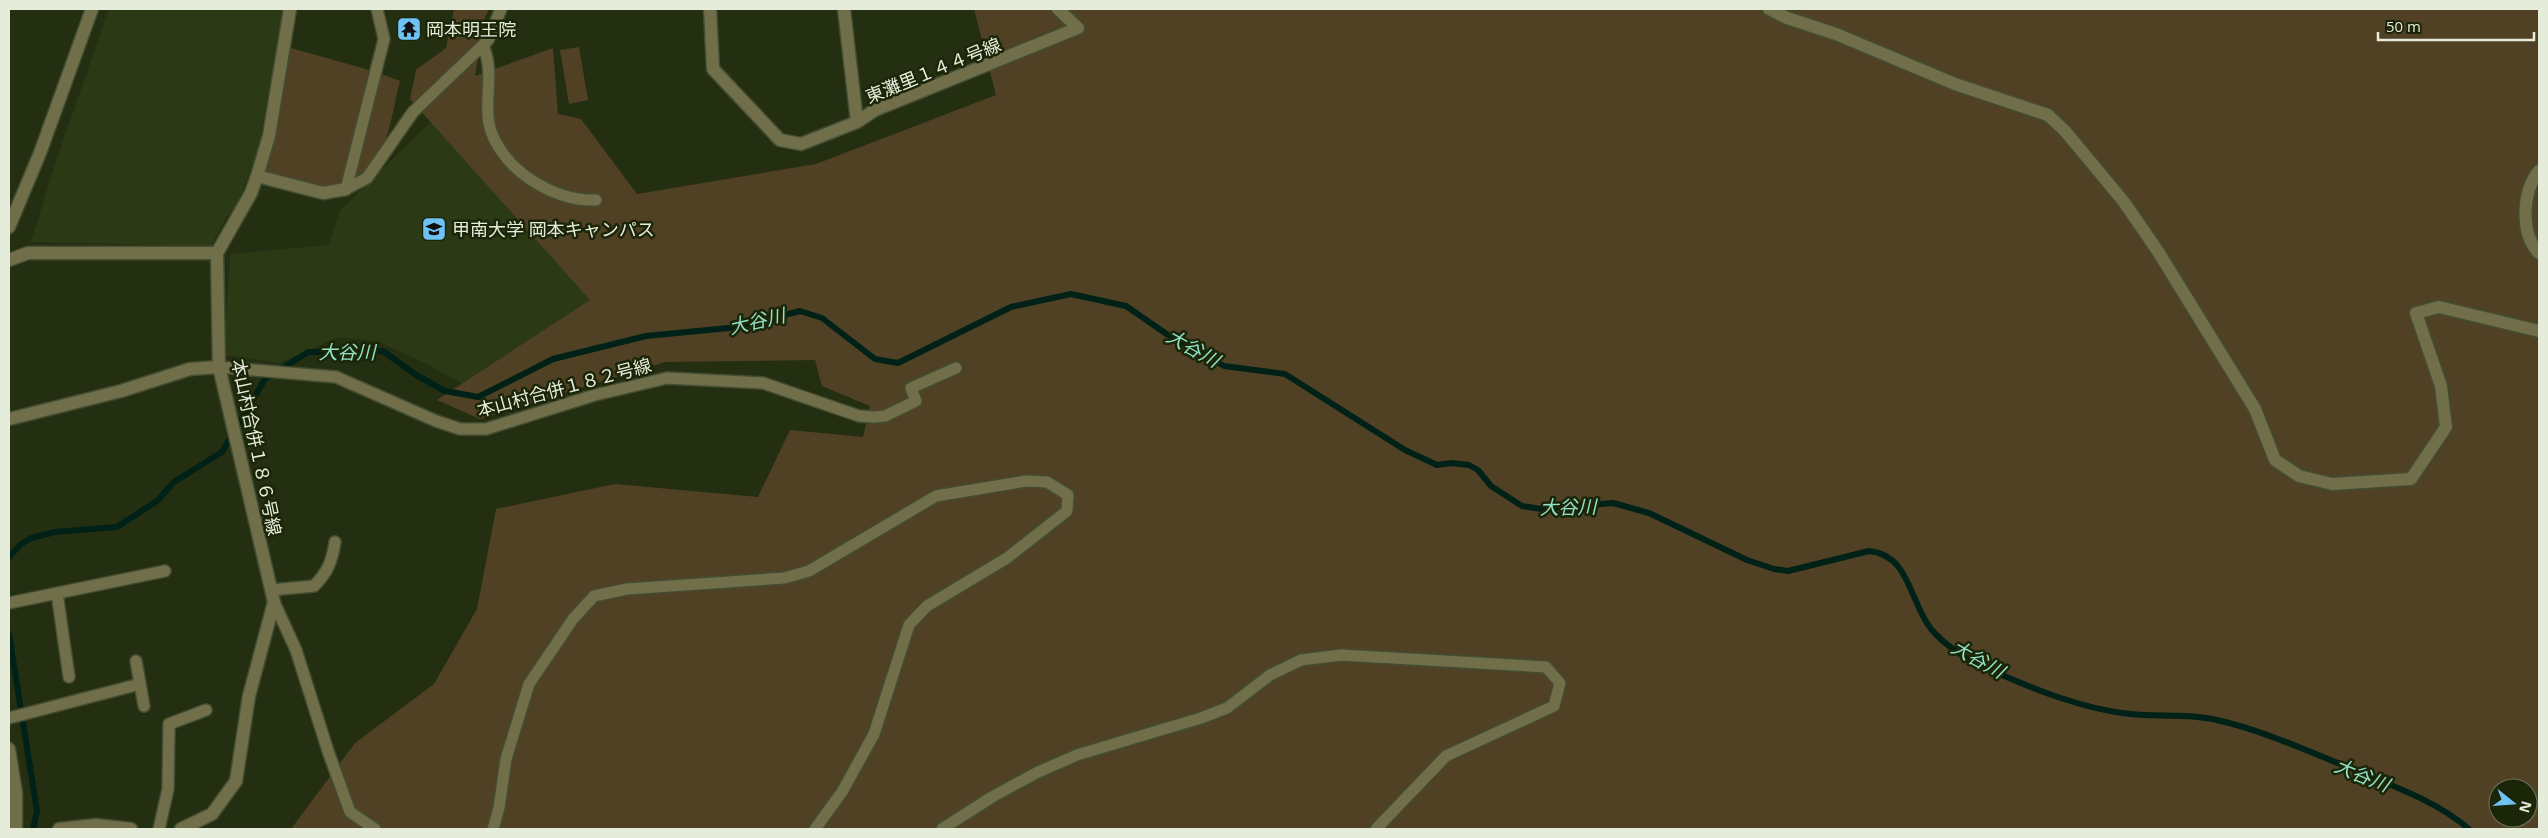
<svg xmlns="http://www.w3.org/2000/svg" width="2548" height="838" viewBox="0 0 2548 838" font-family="'Open Sans','Noto Sans JP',sans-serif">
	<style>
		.built { fill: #2c3915 }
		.green { fill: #504125; fill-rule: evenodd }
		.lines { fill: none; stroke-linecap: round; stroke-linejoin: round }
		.stream { stroke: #002117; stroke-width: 6 }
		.service-casing { stroke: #434d32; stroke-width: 14 }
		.minor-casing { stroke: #434d32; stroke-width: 15 }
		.tertiary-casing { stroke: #434d32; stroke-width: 15 }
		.service { stroke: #716e4a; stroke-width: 11 }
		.minor { stroke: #716e4a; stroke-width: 12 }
		.tertiary { stroke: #716e4a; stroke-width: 12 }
		.labels { text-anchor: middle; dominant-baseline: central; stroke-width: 5; stroke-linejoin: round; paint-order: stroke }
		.poi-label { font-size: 18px; fill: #e5ecda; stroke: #1b2508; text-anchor: start }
		.street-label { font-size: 18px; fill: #e5ecda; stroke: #1b2508 }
		.water-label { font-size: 19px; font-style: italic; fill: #92e1c6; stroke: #1b2508 }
	</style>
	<rect width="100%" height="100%" fill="#242f12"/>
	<path class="built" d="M 109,9 L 283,9 L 259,147 L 237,205 L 225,219 L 211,246 L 31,242 L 56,161 Z
		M 483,74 L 619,314 L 468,387 L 425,363 L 379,342 L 339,337 L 279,363 L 224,355 L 230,254 L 329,245 L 339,212 L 415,137 Z"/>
	<path class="green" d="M 454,9 L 489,9 L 485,17 L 475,76 L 553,48 L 558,114 L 581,119 L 637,194 L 816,164 L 996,95 L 974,9 L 2539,9 L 2539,829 L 291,829 L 355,743 L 434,684 L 477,609 L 496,509 L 615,484 L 758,497 L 790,430 L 863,437 L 870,406 L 822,386 L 815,360 L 665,362 L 480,419 L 437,400 L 590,300 L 410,99 L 416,70 L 446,48 ZM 2498,788 L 2528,788 L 2528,818 L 2498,818 Z
		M 579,47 L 588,100 L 569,104 L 560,50 Z
		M 291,48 L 369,70 L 343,183 L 321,187 L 266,172 Z
		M 379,73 L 400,81 C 391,114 389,164 353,178 Z"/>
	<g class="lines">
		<path class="stream" d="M 9,557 L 21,544 L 31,538 L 55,532 L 117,527 L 157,501 L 174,482 L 222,452 L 265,379 L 308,352 L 383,351 L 416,375 L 445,391 L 478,397 L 553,359 L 646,336 L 739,327 L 800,311 L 822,318 L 875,359 L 898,363 L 1011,307 L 1071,294 L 1126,306 L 1168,335 L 1224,366 L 1285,374 L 1405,450 L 1437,465 L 1451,463 L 1469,465 L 1478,470 L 1491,486 L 1522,506 L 1541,509 L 1613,503 L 1649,513 L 1747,560 L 1774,569 L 1788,571 L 1869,551 C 1910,555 1909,601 1931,629 C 1946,647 1971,662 1993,671 C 2036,690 2083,709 2130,714 C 2158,717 2189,713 2217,720 C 2261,730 2303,749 2345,766 C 2387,784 2434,799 2469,829
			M 9,634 L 37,811 L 33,829"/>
		<defs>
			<path id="service" d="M 483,45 L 488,40 L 501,9
				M 346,189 L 367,178 L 413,112 L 483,45 C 495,75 484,97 489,124 C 499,168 553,202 596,200
				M 346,189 L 384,39 L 377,9
				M 219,367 L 336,377 L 436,421 L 460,429 L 486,429 L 595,395 L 667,378 L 763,383 L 859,416 L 874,417 L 885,416 L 916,401 L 911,388 L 956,368
				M 271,590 L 314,586 C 328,572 332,561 335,542
				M 57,593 L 69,677
				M 274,602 L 296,650 L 328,751 L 350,812 L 375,829
				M 9,603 L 165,571
				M 136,661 L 144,706
				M 9,718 L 140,684
				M 159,829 L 168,789 L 169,724 L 206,710
				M 493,829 L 499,808 L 506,759 L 529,684 L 573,619 L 594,596 L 627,589 L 784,578 L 809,571 L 936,496 L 1026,481 L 1047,482 L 1068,495 L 1067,511 L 1007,558 L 927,606 L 909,625 L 874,734 L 842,792 L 815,829
				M 942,829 L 992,797 L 1036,773 L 1077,755 L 1201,718 L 1227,708 L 1270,675 L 1301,660 L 1341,655 L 1546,667 L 1560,683 L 1554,706 L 1446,756 L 1376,829"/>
			<path id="minor" d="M 710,9 L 713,69 L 780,140 L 801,144 L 857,122 L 875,110 L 1078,28 L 1058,9
				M 844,9 L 857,122
				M 1769,9 L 1787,18 L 1836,34 L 1955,84 L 2048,115 L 2065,131 L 2124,202 L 2159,253 L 2255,409 L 2275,460 L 2299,476 L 2332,484 L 2411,479 L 2446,427 L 2441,386 L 2416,313 L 2439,307 L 2539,331
				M 2539,171 C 2522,191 2520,234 2539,253
				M 257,176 L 323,193 L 346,189
				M 9,260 L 28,253 L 217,253
				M 9,419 L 121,391 L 190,369 L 219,367
				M 59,829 L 96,825 L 131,829
				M 181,829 L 212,814 L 236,781 L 249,696 L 274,602 L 219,367 L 217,253 L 251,193 L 257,176 L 269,136 L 290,9"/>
			<path id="tertiary" d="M 9,227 L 40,153 L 92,9
				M 9,749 L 16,793 L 16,829"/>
		</defs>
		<use href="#service" class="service-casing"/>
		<use href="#minor" class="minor-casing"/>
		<use href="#tertiary" class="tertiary-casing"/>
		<use href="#service" class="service"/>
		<use href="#minor" class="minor"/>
		<use href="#tertiary" class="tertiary"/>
	</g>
	<defs>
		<symbol id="temple-square" viewBox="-11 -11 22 22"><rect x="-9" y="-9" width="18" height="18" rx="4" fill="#6fc2f4" stroke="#1b2508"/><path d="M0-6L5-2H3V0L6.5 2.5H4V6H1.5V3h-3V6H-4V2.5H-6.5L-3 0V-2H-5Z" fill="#111"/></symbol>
		<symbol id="university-square" viewBox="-11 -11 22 22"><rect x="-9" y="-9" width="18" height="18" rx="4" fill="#6fc2f4" stroke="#1b2508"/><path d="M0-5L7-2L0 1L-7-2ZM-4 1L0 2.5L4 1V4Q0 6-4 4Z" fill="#111"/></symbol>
	</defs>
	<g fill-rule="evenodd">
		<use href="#temple-square" x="395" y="15" width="28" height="28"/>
		<use href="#university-square" x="420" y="215" width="28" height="28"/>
	</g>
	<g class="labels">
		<g class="poi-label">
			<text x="426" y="29">岡本明王院</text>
			<text x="452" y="229">甲南大学 岡本キャンパス</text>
		</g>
		<g class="street-label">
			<text transform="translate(933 70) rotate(-22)">東灘里１４４号線</text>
			<text transform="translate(564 387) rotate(-15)">本山村合併１８２号線</text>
			<text transform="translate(257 447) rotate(78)">本山村合併１８６号線</text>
		</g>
		<g class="water-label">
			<text transform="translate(757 321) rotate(-13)">大谷川</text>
			<text transform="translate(1193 348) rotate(29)">大谷川</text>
			<text x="347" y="352">大谷川</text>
			<text transform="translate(1568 507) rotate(-1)">大谷川</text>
			<text transform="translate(1978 659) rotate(29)">大谷川</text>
			<text transform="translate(2362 775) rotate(22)">大谷川</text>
		</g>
	</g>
	<rect width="2548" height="838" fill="none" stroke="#e5ecda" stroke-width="20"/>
	<g transform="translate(2513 803) rotate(107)"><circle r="24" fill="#1b2508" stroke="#6c755c"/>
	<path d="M0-4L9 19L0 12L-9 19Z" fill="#6fc2f4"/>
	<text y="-8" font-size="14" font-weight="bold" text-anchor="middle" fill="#e5ecda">N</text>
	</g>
	<path d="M2378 32v8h156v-8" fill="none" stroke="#e5ecda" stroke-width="2.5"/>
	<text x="2386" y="32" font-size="15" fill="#e5ecda" stroke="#1b2508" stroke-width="4" paint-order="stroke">50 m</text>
</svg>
